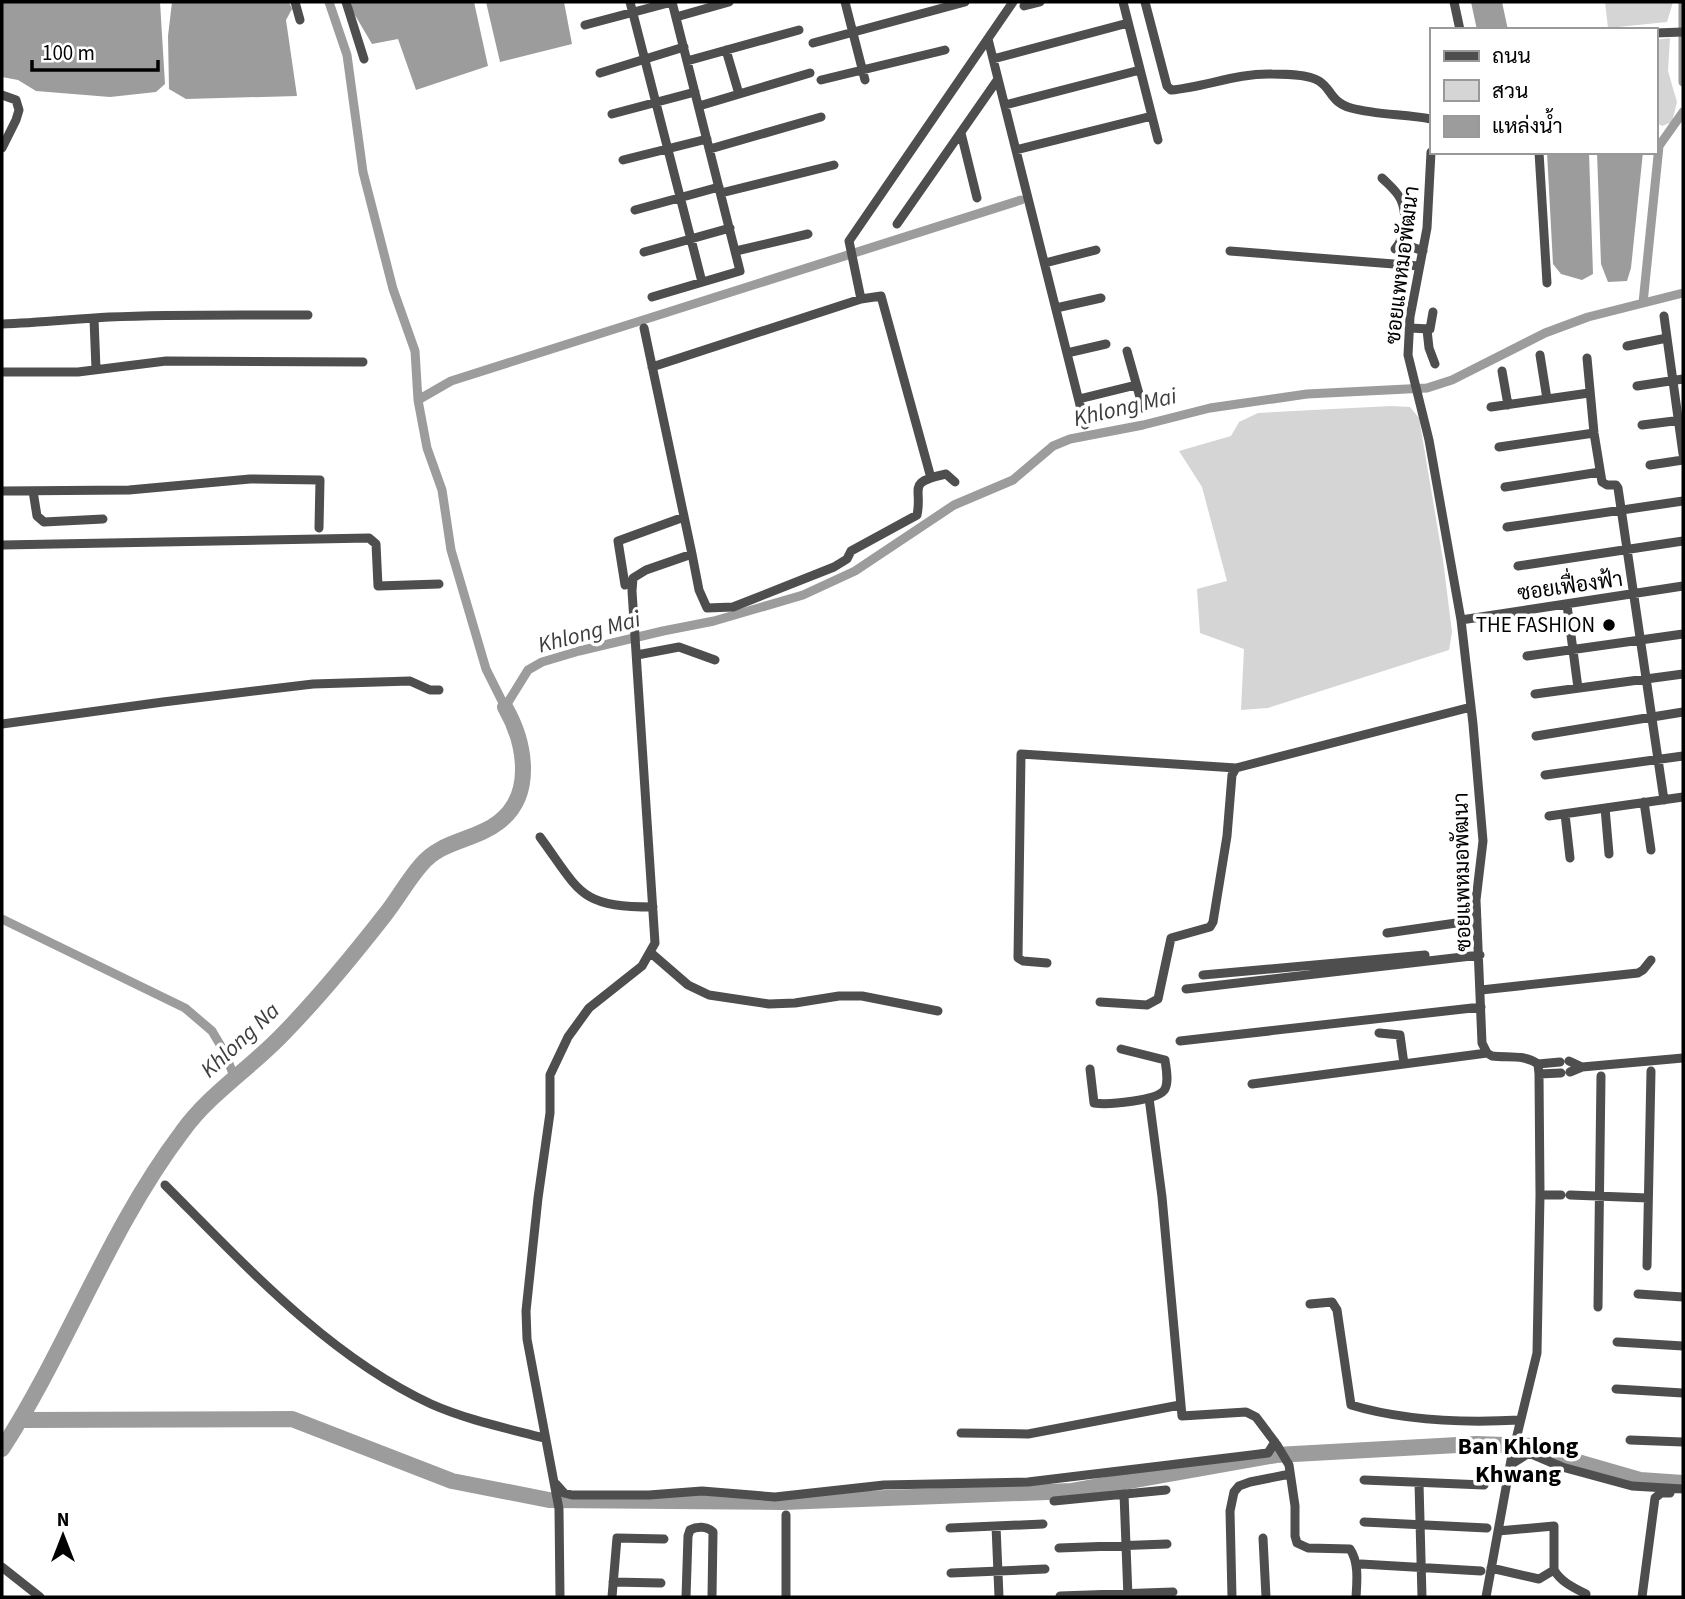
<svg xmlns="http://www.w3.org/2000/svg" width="1685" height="1599" viewBox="0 0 1685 1599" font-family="'Source Sans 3',Sarabun,sans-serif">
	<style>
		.green { fill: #d5d5d5 }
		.water { fill: #9c9c9c }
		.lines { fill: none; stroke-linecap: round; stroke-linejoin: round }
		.canal { stroke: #9c9c9c; stroke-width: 9 }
		.river { stroke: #9c9c9c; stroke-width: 16 }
		.minor { stroke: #4e4e4e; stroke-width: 9 }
		.poi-dot { fill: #000; stroke: #fff; stroke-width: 2.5 }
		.labels { text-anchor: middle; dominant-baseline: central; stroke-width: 7; stroke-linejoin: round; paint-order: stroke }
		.street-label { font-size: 21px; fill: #000; stroke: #fff }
		.poi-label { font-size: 21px; fill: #000; stroke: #fff; text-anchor: end }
		.water-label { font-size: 23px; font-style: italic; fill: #3d3d3d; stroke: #fff }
		.quarter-label { font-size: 24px; font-weight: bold; fill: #000; stroke: #fff }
	</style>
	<rect width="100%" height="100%" fill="#fff"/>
	<path class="green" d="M 1605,2 L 1673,2 L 1667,22 L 1608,28 Z
		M 1670,38 L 1668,71 L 1677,102 L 1672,122 L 1662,126 L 1655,122 L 1655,40 Z
		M 1391,406 L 1410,407 L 1419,418 L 1443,560 L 1452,632 L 1449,650 L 1268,708 L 1241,710 L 1244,649 L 1200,633 L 1197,589 L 1227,581 L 1202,487 L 1179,451 L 1231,436 L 1239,422 L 1258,413 Z"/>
	<path class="water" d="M 2,2 L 160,2 L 165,84 L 156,92 L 110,97 L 36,91 L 18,80 L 2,77 Z
		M 172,2 L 289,2 L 292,9 L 286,20 L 297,96 L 186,99 L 169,89 L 168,36 Z
		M 351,2 L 474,2 L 488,66 L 416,90 L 398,39 L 372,44 L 352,10 Z
		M 486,2 L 564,2 L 572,44 L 500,62 Z
		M 1471,2 L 1502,2 L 1508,30 L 1477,30 Z
		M 1547,152 L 1589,152 L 1593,274 L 1582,280 L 1561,274 L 1553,264 Z
		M 1597,152 L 1643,152 L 1631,268 L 1627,281 L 1608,282 L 1601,264 Z"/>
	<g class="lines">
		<path class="canal" d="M 329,2 L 347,55 L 363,172 L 393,289 L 415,351 L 418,400 L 427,448 L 442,490 L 451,550 L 486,669 L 505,707 L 528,670 L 542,662 L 579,651 L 663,631 L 714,621 L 803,595 L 855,571 L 954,505 L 1013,480 L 1053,446 L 1070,439 L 1143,425 L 1210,408 L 1307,394 L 1427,388 L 1452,380 L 1545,333 L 1588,317 L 1683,293
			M 1683,2 L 1683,82
			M 1643,303 L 1659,146 L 1683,112
			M 418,400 L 451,381 L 1021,200
			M 2,919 L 185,1008 L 212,1031 L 225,1053 L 235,1079"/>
		<path class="river" d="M 21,1420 L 292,1419 L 452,1481 L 549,1500 L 783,1502 L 1072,1491 L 1276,1455 L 1476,1444 L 1536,1446 L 1581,1463 L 1640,1480 L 1683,1483
			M 2,1449 C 68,1347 108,1230 182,1132 C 210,1093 251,1068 284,1033 C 320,996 352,957 384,916 C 397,900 407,881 421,865 C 441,840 475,841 499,822 C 535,794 525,742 505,707"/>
		<path class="minor" d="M 295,2 L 300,20
			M 346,2 L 364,59
			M 630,2 L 702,282
			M 845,2 L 865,80
			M 1123,2 L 1158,140
			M 1145,2 L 1167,86 L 1171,90 C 1205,87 1237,73 1272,74 C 1285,74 1308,74 1319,81 C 1332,89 1330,102 1351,108 C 1377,115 1405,114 1431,119
			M 1454,2 L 1460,30
			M 1024,6 L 1040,2
			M 676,17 L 729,2
			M 585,25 L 672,2
			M 1655,33 L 1683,32
			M 988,39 L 1085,425
			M 813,43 L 965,2
			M 726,50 L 739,94
			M 993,59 L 1128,23
			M 687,61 L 799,30
			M 600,73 L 684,47
			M 821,80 L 945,50
			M 2,95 L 16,100 L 19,110 L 16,120 L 2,148
			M 1005,105 L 1140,70
			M 699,106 L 810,73
			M 612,114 L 695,92
			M 961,133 L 977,198
			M 710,149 L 821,117
			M 1016,150 L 1152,116
			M 1431,152 L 1427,228 L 1410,317 L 1408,355 L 1429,440 L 1461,620 L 1473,724 L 1483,841 L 1476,900 L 1482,1043 L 1487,1053 L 1492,1056 C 1508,1058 1524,1054 1538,1064 L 1539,1074 L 1540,1195 L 1537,1353 L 1511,1460 L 1486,1597
			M 1539,152 L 1547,283
			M 623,160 L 707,139
			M 1382,178 C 1389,185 1397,191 1401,200 C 1407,214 1406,237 1395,249
			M 721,193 L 834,165
			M 635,210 L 719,187
			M 897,224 L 998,79
			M 1401,243 L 1423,251
			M 736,251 L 808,234
			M 1230,251 L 1419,266
			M 644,252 L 730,228
			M 1045,263 L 1096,250
			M 652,297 L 740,271 L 672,2
			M 861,299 L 849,241 L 1013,2
			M 1056,308 L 1101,298
			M 1664,316 L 1683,454
			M 94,319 L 96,369
			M 2,324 C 38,323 73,319 109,317 C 175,314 242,315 308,315
			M 644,328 L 692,554
			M 1409,328 L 1430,329 L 1433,312
			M 1427,330 L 1429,348 L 1435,364
			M 1627,346 L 1667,338
			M 1127,351 L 1143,408
			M 1067,353 L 1106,344
			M 1540,355 L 1547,399
			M 1587,358 L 1594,433 L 1602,482 L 1607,485 L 1616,485 L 1618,488 L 1664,800
			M 652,367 L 861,299 L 881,296 L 931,478
			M 1502,371 L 1508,405
			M 2,372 L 78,372 L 166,361 L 363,362
			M 1637,386 L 1683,379
			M 1079,399 L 1136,385
			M 1491,407 L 1589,393
			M 1642,425 L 1682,420
			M 1499,447 L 1594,433
			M 1650,465 L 1683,460
			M 1505,487 L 1600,472
			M 2,491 L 129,490 L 250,479 L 320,480 L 319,528
			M 33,491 L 37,516 L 44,522 L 103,519
			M 1507,527 L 1683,501
			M 2,545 L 369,538 L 376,544 L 378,586 L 439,584
			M 1518,566 L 1683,541
			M 625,585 L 618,541 L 684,517
			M 1567,605 L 1578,688
			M 1461,620 L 1683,586
			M 637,655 L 679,647 L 715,660
			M 1527,656 L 1683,634
			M 1535,694 L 1683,674
			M 2,724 L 163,702 L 313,684 L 410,681 L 430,690 L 439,690
			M 1536,736 L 1683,712
			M 1545,775 L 1683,756
			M 1644,802 L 1651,850
			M 1605,808 L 1609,854
			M 1565,814 L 1570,858
			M 1549,816 L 1683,797
			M 540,837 C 581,893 579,907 653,907
			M 1387,933 L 1477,920
			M 651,953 L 688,985 L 709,995 L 769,1004 L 795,1003 L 839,996 L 862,996 L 938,1011
			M 1047,963 L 1023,961 L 1018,958 L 1021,754 L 1236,768
			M 1203,975 L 1425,955
			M 1186,989 L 1480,955
			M 1481,990 L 1638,973 L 1643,970 L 1651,960
			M 1100,1002 L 1147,1005 L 1158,999 L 1171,938 L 1210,927 L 1213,922 L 1227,836 L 1232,775 L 1236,768 L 1471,707
			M 1379,1033 L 1400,1035 L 1404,1064
			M 1180,1041 L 1481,1007
			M 1569,1061 L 1582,1067
			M 1538,1064 L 1560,1062
			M 1090,1069 L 1094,1103 C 1107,1105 1159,1101 1165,1089 C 1169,1081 1166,1068 1165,1060 L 1121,1049
			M 1570,1072 L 1582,1067 L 1683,1058
			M 1539,1074 L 1561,1073
			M 1252,1084 L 1487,1053
			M 1149,1098 L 1162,1197 L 1182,1416 L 1246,1412 L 1256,1417 L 1277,1445 L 1289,1465 L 1295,1506 L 1295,1536 L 1297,1543 L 1308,1548 L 1350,1549 C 1359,1562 1357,1582 1356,1597
			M 165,1185 C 245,1265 328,1356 431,1404 C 467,1420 506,1428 544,1438
			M 1540,1195 L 1561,1195
			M 1570,1195 L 1648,1198
			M 1647,1266 L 1651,1071
			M 1638,1294 L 1683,1297
			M 1310,1304 L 1332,1302 L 1337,1310 L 1351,1405 C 1404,1421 1464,1423 1520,1420
			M 1598,1307 L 1601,1076
			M 1617,1342 L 1683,1346
			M 1616,1389 L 1683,1393
			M 961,1433 L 1028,1434 L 1180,1405
			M 1630,1440 L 1683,1442
			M 1510,1465 L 1529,1453 L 1562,1467 L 1632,1486 L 1683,1489
			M 1364,1480 L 1484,1485
			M 1419,1483 L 1422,1597
			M 556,1484 L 564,1493 L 572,1495 L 649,1495 L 702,1491 L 775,1497 L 884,1485 L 1028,1482 L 1268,1453 L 1275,1442
			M 1124,1494 L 1128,1597
			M 1054,1501 L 1166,1490
			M 1364,1522 L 1487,1528
			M 996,1526 L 999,1597
			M 950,1528 L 1043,1524
			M 1498,1531 L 1554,1526 L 1554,1570 C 1561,1582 1574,1588 1586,1594
			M 1263,1538 L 1266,1597
			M 1059,1548 L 1167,1544
			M 1361,1564 L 1481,1571
			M 2,1567 L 40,1597
			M 1491,1568 L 1539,1579 L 1554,1570
			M 951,1573 L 1045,1569
			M 613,1582 L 661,1583
			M 1060,1596 L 1173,1592
			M 560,1597 L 559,1509 L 527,1339 L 526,1311 L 538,1198 L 550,1113 L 550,1075 L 568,1037 L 589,1008 L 642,966 L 655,943 L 632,591 L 633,578 L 646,570 L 692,554 L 699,590 L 707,608 L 733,607 L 834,567 L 847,559 L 851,551 L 917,515 C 923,487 905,483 946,474 L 955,482
			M 612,1597 L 617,1538 L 664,1539
			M 686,1597 L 688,1536 L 690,1530 C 697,1526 707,1526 713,1532 L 712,1597
			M 786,1597 L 786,1515
			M 1232,1597 L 1230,1511 L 1234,1492 L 1239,1486 L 1250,1482 L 1290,1474
			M 1642,1597 L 1655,1498 L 1661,1493 L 1670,1493"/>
	</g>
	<circle class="poi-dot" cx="1609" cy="625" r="7"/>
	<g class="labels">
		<g class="street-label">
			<text transform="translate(1402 265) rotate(-83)">ซอยแพหมอพัฒนา</text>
			<text transform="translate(1570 586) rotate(-8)">ซอยเฟื่องฟ้า</text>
			<text transform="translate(1462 872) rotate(-91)">ซอยแพหมอพัฒนา</text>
		</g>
		<g class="poi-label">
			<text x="1595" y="625">THE FASHION</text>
		</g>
		<g class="water-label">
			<text transform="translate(1125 407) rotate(-13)">Khlong Mai</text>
			<text transform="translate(589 632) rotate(-15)">Khlong Mai</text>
			<text transform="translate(240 1040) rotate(-43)">Khlong Na</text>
		</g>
		<g class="quarter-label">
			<text x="1518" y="1446">Ban Khlong<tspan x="1518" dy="28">Khwang</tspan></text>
		</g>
	</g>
	<rect width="1685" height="1599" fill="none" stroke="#000000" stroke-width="7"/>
	<rect x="1430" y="28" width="228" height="126" fill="#ffffff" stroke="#999999" stroke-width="2"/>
	<rect x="1444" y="51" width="35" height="10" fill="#4e4e4e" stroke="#999999" stroke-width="2"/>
	<text x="1492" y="63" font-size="21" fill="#000000">ถนน</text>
	<rect x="1444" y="80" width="35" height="21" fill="#d5d5d5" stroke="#999999" stroke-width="2"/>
	<text x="1492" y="98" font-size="21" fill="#000000">สวน</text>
	<rect x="1444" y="116" width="35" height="21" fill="#9c9c9c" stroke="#999999" stroke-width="2"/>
	<text x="1492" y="133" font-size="21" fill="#000000">แหล่งน้ำ</text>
	<g transform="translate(63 1536)" stroke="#ffffff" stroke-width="5" paint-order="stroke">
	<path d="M0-5L12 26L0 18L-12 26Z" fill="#000000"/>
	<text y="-10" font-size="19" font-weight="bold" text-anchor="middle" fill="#000000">N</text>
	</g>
	<path d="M32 60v10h126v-10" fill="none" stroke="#000000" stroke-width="3.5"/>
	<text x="42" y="60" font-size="21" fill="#000000" stroke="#ffffff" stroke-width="5" paint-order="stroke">100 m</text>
</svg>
